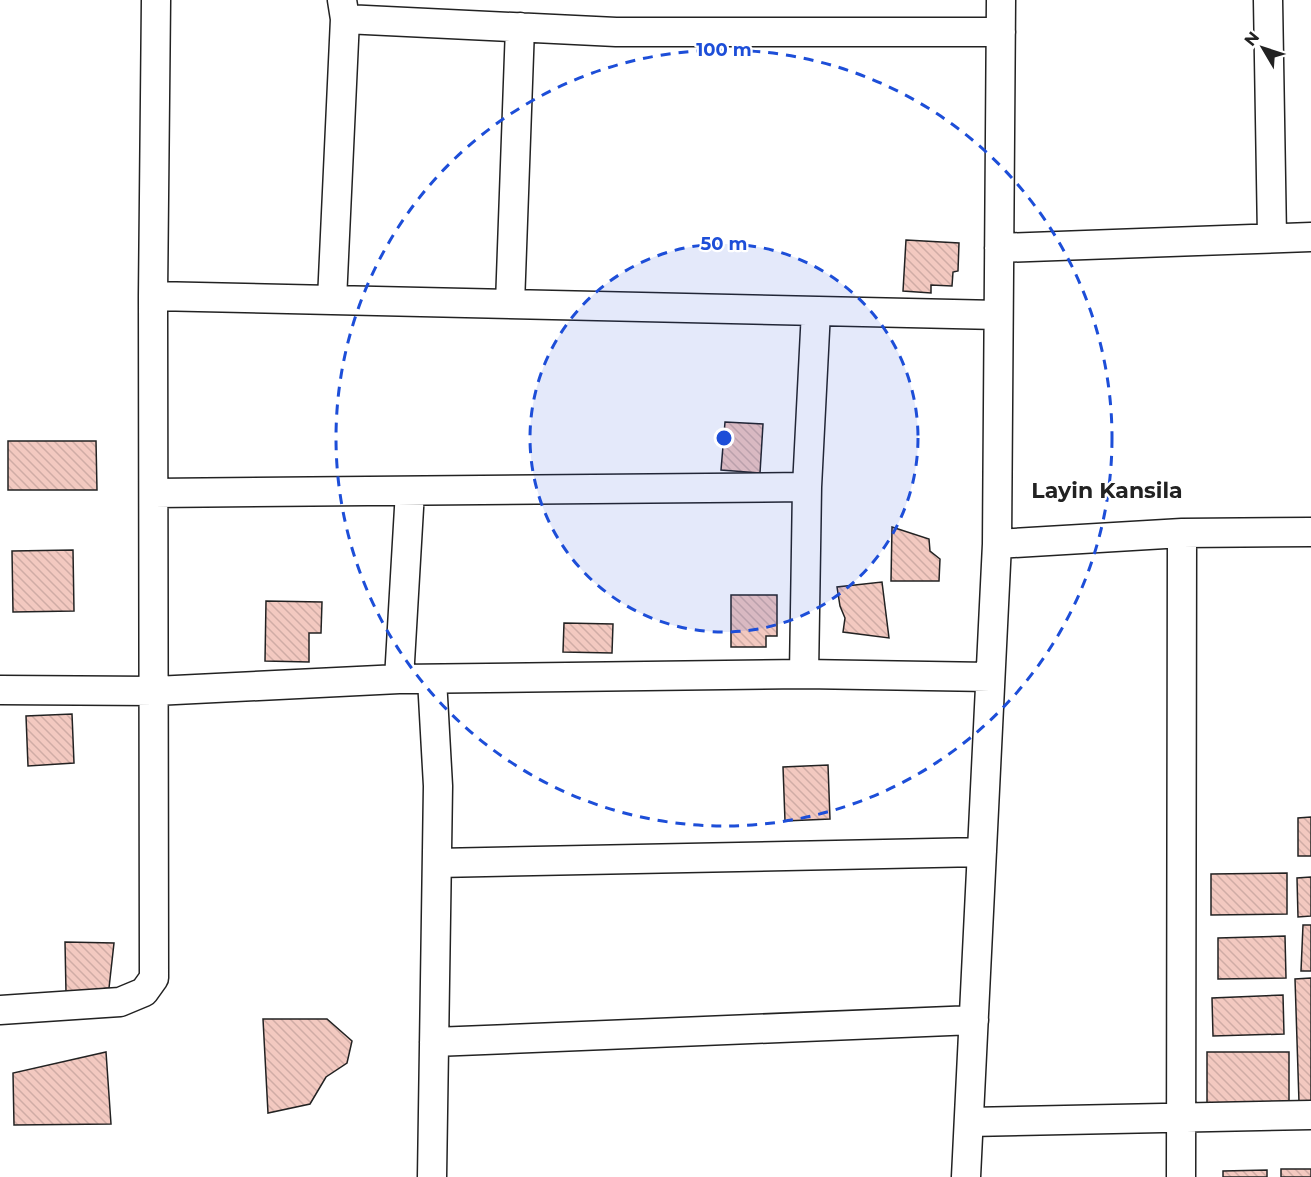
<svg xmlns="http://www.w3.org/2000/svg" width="1311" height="1177" viewBox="0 0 1311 1177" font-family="Montserrat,sans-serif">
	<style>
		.building { fill: url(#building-back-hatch); stroke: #222; stroke-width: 1.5 }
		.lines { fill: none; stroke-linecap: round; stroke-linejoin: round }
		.minor-casing { stroke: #222; stroke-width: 31 }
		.minor { stroke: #fff; stroke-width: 28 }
		.ring { fill: none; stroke: #1d4ed8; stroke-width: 3; stroke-dasharray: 10 8 }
		.labels { text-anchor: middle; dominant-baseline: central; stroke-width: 4.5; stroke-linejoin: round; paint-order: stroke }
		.quarter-label { font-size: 22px; font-weight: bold; fill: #222; stroke: #fff }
		.centre { fill: #1d4ed8; stroke: #fff; stroke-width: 3 }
		.ring-label { font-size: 18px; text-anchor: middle; font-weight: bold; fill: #1d4ed8; stroke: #fff; stroke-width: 4.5; stroke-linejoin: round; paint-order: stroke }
	</style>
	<defs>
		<pattern id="building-back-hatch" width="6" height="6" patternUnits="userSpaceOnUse" patternTransform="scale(1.5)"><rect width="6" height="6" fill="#f3c9c0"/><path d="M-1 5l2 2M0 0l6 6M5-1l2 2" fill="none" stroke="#d0aca5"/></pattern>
	</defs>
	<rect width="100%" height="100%" fill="#fff"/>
	<path class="building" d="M 906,240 L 959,243 L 958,271 L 953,272 L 952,286 L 931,285 L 931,293 L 903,291 Z
		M 725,422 L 763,424 L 760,473 L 721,470 Z
		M 8,441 L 96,441 L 97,490 L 8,490 Z
		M 892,527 L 929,539 L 930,551 L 940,559 L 939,581 L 891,581 Z
		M 73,550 L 74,611 L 13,612 L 12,551 Z
		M 882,582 L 889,638 L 843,632 L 845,618 L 840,606 L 837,587 Z
		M 731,595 L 777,595 L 777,636 L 766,636 L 766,647 L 731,647 Z
		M 266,601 L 322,602 L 321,633 L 309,633 L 309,662 L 265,661 Z
		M 564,623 L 613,624 L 612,653 L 563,652 Z
		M 72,714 L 74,763 L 28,766 L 26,716 Z
		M 828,765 L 830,819 L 785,821 L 783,767 Z
		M 1311,817 L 1311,856 L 1298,856 L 1298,818 Z
		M 1287,873 L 1287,914 L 1211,915 L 1211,874 Z
		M 1311,877 L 1311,916 L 1298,917 L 1297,878 Z
		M 1303,925 L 1311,925 L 1311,971 L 1301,971 Z
		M 1285,936 L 1286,978 L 1218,979 L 1218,938 Z
		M 65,942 L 114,943 L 109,988 L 66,993 Z
		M 1311,978 L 1311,1102 L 1299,1102 L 1295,979 Z
		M 1283,995 L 1284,1034 L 1213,1036 L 1212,998 Z
		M 263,1019 L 327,1019 L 352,1041 L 347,1063 L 326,1077 L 310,1104 L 268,1113 Z
		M 106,1052 L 111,1124 L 14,1125 L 13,1073 Z
		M 1207,1052 L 1289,1052 L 1289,1104 L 1207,1105 Z
		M 1281,1169 L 1311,1169 L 1311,1177 L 1281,1177 Z
		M 1267,1170 L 1267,1177 L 1223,1177 L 1223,1171 Z"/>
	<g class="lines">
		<defs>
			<path id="minor" d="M 1268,0 L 1272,237
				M 345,19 L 616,32 L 1001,32
				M 999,248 L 1311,237
				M 153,296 L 998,315
				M 332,300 L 345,19 L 342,0
				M 510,304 L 520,27
				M 154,493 L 807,487
				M 997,544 L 1182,533 L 1311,532
				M 804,674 L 807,487 L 816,311
				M 399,679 L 410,491
				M 432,679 L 438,786 L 432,1177
				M 0,690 L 155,691 L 399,679 L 804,674 L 990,677
				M 437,863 L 982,852
				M 0,1010 L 120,1002 L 144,992 L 154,978 L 153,296 L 156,0
				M 434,1042 L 974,1020
				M 969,1122 L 1311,1115
				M 966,1177 L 997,544 L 1001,0
				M 1181,1177 L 1182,533"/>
		</defs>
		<use href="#minor" class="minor-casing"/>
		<use href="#minor" class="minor"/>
	</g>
	<circle cx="724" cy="438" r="194" fill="#1d4ed8" fill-opacity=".12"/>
	<g class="ring">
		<circle cx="724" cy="438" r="194"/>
		<circle cx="724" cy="438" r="388"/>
	</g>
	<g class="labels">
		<g class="quarter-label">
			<text x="1107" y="490">Layin Kansila</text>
		</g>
	</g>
	<circle cx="724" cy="438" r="9" class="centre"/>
	<g class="ring-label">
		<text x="724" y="56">100 m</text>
		<text x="724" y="250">50 m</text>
	</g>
	<g transform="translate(1263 48) rotate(309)" stroke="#ffffff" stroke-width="4.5" paint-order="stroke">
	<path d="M0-4.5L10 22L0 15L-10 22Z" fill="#222222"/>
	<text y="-9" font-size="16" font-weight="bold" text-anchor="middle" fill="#222222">N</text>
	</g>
</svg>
